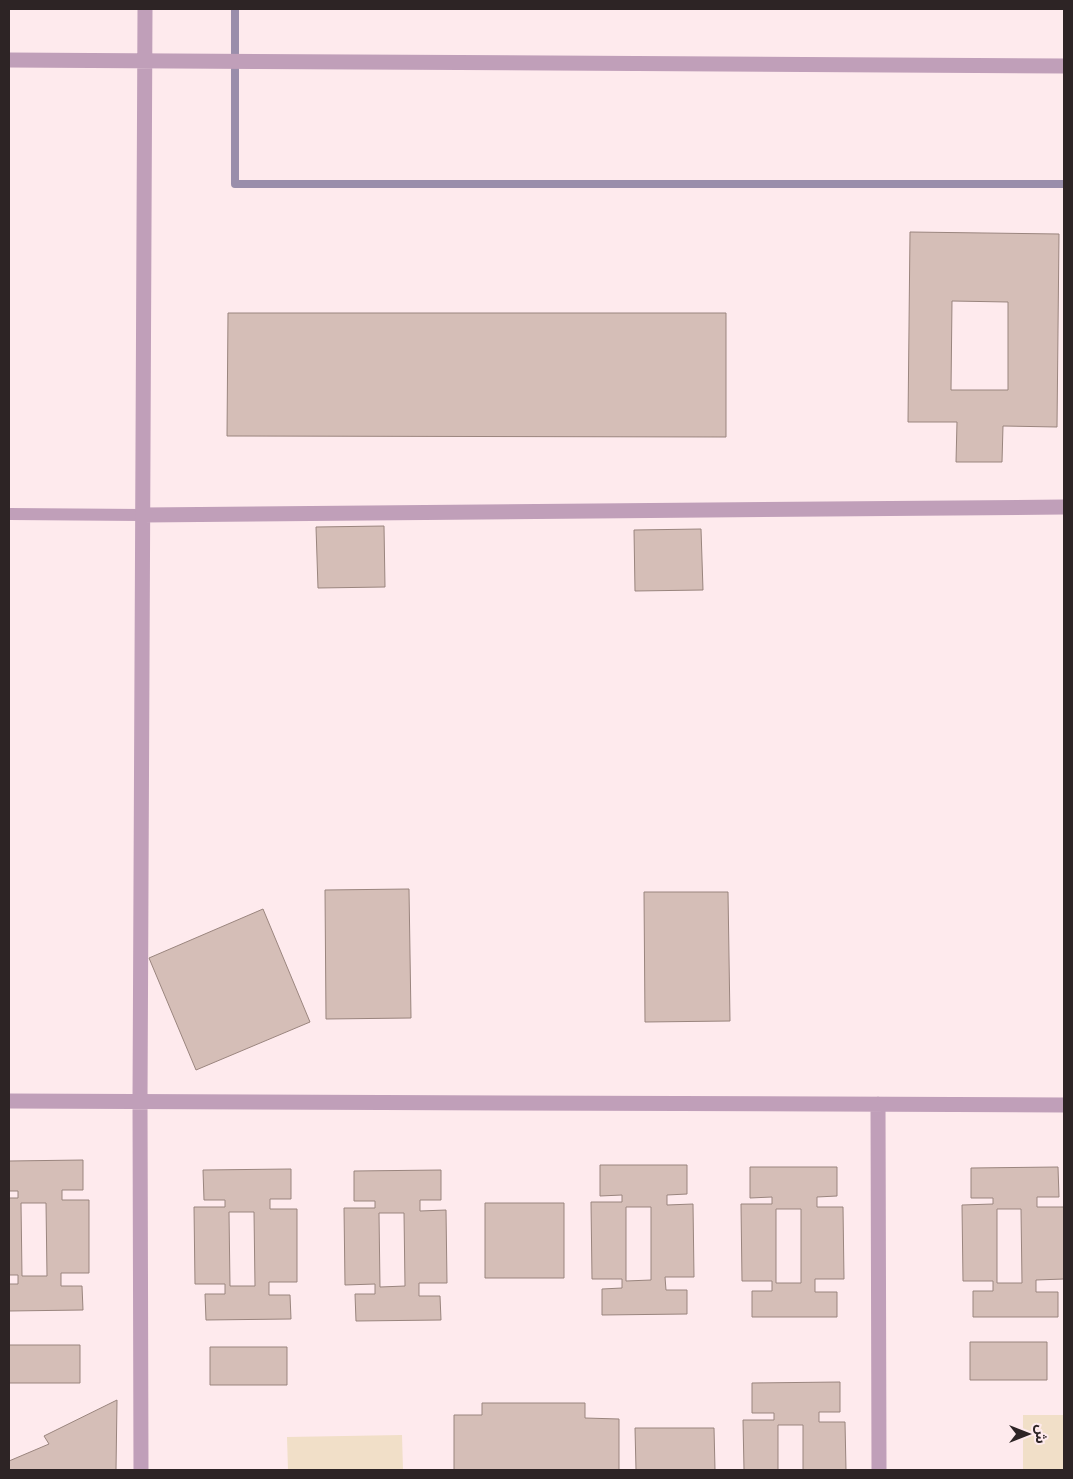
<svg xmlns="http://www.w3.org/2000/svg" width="1073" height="1479" viewBox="0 0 1073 1479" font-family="'Space Grotesk','Noto Sans Arabic',sans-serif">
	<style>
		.green { fill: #f1dfc8 }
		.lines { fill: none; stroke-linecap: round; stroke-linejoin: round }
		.stream { stroke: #9a8eab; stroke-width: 8 }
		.building { fill: #d5beb7; stroke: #9a857e; fill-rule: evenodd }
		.lane { stroke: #c09fb9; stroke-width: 12 }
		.street { stroke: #c09fb9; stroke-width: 15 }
	</style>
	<rect width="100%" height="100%" fill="#feeaed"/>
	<path class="green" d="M 1023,1415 L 1064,1415 L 1064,1470 L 1023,1470 Z
		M 402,1435 L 403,1470 L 288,1470 L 287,1437 Z"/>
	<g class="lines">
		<path class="stream" d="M 235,9 L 235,184 L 1064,184"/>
	</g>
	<path class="building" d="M 910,232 L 1059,234 L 1057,427 L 1003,426 L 1002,462 L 956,462 L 957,422 L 908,422 ZM 952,301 L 1008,302 L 1008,390 L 951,390 Z
		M 228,313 L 726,313 L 726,437 L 227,436 Z
		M 384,526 L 385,587 L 318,588 L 316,527 Z
		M 701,529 L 703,590 L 635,591 L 634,530 Z
		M 409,889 L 411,1018 L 326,1019 L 325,890 Z
		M 644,892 L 728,892 L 730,1021 L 645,1022 Z
		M 263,909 L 310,1022 L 196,1070 L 149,958 Z
		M 83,1160 L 83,1190 L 62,1190 L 62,1200 L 89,1200 L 89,1273 L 61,1273 L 61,1286 L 82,1286 L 83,1310 L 9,1311 L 9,1284 L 18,1284 L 18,1275 L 9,1275 L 9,1198 L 18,1198 L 18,1191 L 9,1191 L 9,1161 ZM 21,1203 L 46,1203 L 47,1276 L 22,1276 Z
		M 600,1165 L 687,1165 L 687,1194 L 667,1195 L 667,1205 L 693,1204 L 694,1277 L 665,1277 L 666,1290 L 687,1290 L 687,1314 L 602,1315 L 602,1289 L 622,1288 L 622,1279 L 592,1279 L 591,1202 L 622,1202 L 622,1195 L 600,1196 ZM 626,1207 L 651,1207 L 651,1280 L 626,1281 Z
		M 750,1167 L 837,1167 L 837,1196 L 817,1197 L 817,1207 L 843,1207 L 844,1279 L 815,1279 L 815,1292 L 837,1292 L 837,1317 L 752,1317 L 752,1291 L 772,1291 L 772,1281 L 742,1281 L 741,1204 L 772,1204 L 772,1197 L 750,1198 ZM 776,1209 L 801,1209 L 801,1283 L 776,1283 Z
		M 1058,1167 L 1059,1197 L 1037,1197 L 1037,1207 L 1064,1207 L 1064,1279 L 1036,1280 L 1036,1292 L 1058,1292 L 1058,1317 L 973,1317 L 973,1291 L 993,1291 L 993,1281 L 963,1281 L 962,1205 L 993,1204 L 993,1198 L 971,1198 L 971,1168 ZM 997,1209 L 1021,1209 L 1022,1283 L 997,1283 Z
		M 291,1169 L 291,1199 L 270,1199 L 270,1209 L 297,1209 L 297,1282 L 269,1282 L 269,1295 L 290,1295 L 291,1319 L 206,1320 L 205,1294 L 225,1294 L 225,1284 L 195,1284 L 194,1207 L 225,1207 L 225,1200 L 204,1200 L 203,1170 ZM 229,1212 L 254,1212 L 255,1286 L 230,1286 Z
		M 441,1170 L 441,1200 L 420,1200 L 420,1211 L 446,1210 L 447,1283 L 419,1283 L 419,1296 L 440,1296 L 441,1320 L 356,1321 L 355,1294 L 375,1294 L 375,1284 L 345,1285 L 344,1208 L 375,1208 L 375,1201 L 354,1201 L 354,1171 ZM 379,1213 L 404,1213 L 405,1286 L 380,1287 Z
		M 485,1203 L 564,1203 L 564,1278 L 485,1278 Z
		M 970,1342 L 1047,1342 L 1047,1380 L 970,1380 Z
		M 9,1345 L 80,1345 L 80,1383 L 9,1383 Z
		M 210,1347 L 287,1347 L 287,1385 L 210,1385 Z
		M 840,1382 L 840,1412 L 819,1412 L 819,1422 L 845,1422 L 846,1470 L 803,1470 L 803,1425 L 778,1425 L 778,1470 L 744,1470 L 743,1420 L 774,1420 L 774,1413 L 752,1413 L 752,1383 Z
		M 117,1400 L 116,1470 L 9,1470 L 9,1461 L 49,1444 L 44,1436 Z
		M 482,1403 L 585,1403 L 585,1418 L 619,1419 L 619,1470 L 454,1470 L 454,1415 L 482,1415 Z
		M 635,1428 L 714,1428 L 715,1470 L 636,1470 Z"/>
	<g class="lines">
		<path class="lane" d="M 9,514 L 143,515"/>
		<path class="street" d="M 9,60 L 1064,66
			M 143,515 L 1064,507
			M 9,1101 L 1064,1105
			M 878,1104 L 879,1470
			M 141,1470 L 140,1101 L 145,9"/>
	</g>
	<rect width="1073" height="1479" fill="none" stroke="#2d2425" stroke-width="20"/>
	<g transform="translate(1028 1434) rotate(90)" stroke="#feeaed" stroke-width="4" paint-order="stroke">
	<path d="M0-4L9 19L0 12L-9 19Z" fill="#2d2425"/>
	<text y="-8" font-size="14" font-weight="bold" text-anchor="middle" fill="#2d2425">ش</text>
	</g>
</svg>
